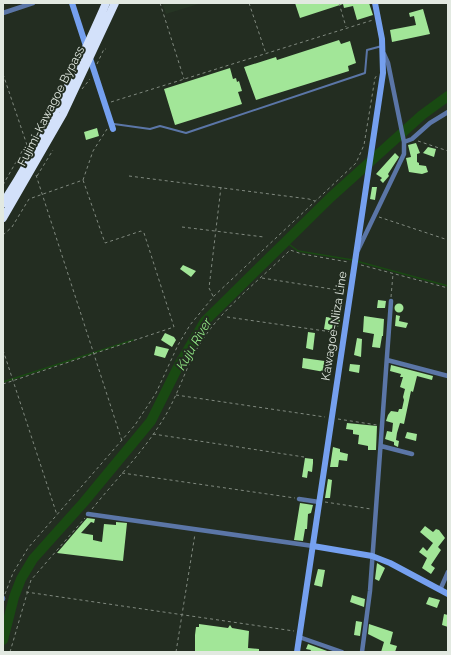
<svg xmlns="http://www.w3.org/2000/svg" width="451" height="655" viewBox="0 0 451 655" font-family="Raleway,sans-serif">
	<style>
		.built { fill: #263524 }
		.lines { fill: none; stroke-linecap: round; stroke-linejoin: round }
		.stream { stroke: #194a12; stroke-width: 1.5 }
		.river { stroke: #194a12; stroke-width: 10 }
		.building { fill: #a2e698 }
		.path { stroke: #80897f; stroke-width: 1; stroke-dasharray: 3 3; stroke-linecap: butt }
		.lane { stroke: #5b76a7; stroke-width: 2 }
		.street { stroke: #5b76a7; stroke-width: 4.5 }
		.secondary { stroke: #75a0ef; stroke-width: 6 }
		.highway { stroke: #d3e1fa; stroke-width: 8 }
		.labels { text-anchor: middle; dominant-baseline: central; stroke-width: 4; stroke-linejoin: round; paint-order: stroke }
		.street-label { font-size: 12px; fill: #e2e9e1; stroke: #232d21 }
		.water-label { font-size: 13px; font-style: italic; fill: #91e785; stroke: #232d21 }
	</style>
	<rect width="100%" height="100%" fill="#232d21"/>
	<path class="built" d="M 162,3 L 202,3 L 166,14 Z"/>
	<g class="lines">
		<path class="stream" d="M 286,242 L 298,251 L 353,260
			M 356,261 L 448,286
			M 3,382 L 133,340"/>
		<path class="river" d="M 3,640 L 14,597 L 21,579 L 33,559 L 84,502 L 151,421 L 180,363 L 205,321 L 331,197 L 422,115 L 448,96"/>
	</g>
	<path class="building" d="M 295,3 L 369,3 L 373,15 L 357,20 L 353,6 L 344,8 L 343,4 L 300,18 Z
		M 423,9 L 430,34 L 392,42 L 390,30 L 416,25 L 414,16 L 410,17 L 409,13 Z
		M 339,40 L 341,44 L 350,41 L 356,63 L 348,66 L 349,71 L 256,100 L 244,67 L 276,57 L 277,60 Z
		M 230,68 L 233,79 L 236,78 L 237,82 L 239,81 L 242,91 L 238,92 L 242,104 L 175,125 L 164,89 Z
		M 97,128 L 99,136 L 86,140 L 84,132 Z
		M 416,143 L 420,153 L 417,154 L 417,162 L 419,163 L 419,165 L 426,166 L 428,172 L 422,174 L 409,172 L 406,158 L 411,157 L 408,145 Z
		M 428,147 L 436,149 L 434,157 L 423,153 Z
		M 395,153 L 399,157 L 388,174 L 389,176 L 383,183 L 380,180 L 382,178 L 376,174 Z
		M 372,187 L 377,187 L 375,200 L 370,199 Z
		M 183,265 L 196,271 L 191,277 L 180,269 Z
		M 378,300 L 386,301 L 385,308 L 377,308 Z
		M394.5 308a4.5 4.5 0 1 1 9 0a4.5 4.5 0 1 1-9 0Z
		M 396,315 L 400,316 L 399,321 L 408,323 L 406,328 L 395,326 Z
		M 364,316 L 384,319 L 383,336 L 382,336 L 380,348 L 372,347 L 374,334 L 363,332 Z
		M 326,317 L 340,319 L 339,326 L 334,327 L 333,331 L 324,329 Z
		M 308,332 L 315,333 L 313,350 L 306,348 Z
		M 165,333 L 174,337 L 176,340 L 172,347 L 161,340 Z
		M 357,338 L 362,339 L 361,357 L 354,355 Z
		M 156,346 L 169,349 L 165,358 L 154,355 Z
		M 303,358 L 332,362 L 330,373 L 302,368 Z
		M 350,364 L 360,365 L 359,373 L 349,371 Z
		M 391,365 L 433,376 L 432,380 L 417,376 L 413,392 L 411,391 L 404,424 L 400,423 L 397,433 L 396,440 L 399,441 L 398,447 L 394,445 L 394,442 L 385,439 L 387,431 L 392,432 L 393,423 L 386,421 L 388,415 L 391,411 L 398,412 L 399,409 L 402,409 L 404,400 L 403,397 L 405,389 L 400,387 L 403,377 L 400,377 L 401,374 L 390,371 Z
		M 347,423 L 377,426 L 376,450 L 368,450 L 368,446 L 358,444 L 359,435 L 353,434 L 353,430 L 346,429 Z
		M 407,432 L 417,434 L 416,441 L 405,438 Z
		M 333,447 L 340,449 L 340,452 L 348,454 L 347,461 L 339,460 L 338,467 L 330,467 Z
		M 305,458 L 313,459 L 313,463 L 312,472 L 308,471 L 307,478 L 302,477 Z
		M 328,479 L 332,480 L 330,498 L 325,498 Z
		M 300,503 L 313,505 L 311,513 L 308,514 L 307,529 L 305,529 L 303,541 L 294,540 Z
		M 87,518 L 95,519 L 94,523 L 91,522 L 81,533 L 93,535 L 93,540 L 102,542 L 104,524 L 116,525 L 116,522 L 127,523 L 123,561 L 57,553 Z
		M 425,526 L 433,532 L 436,529 L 439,530 L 445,538 L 438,547 L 441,550 L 431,565 L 435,568 L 431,574 L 422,568 L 427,558 L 419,552 L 423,547 L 427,551 L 433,543 L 420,532 Z
		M 377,563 L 385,568 L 379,581 L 375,579 Z
		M 318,569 L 325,570 L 322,587 L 314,585 Z
		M 352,595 L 365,599 L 364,607 L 350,602 Z
		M 429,597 L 440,600 L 437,608 L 426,604 Z
		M 444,614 L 448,615 L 448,627 L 442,625 Z
		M 356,621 L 362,622 L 360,636 L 354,635 Z
		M 199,624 L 228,628 L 230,625 L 232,628 L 249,631 L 248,648 L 259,649 L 259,652 L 195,652 L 195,635 L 196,627 L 199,627 Z
		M 369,624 L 393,632 L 390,644 L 397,646 L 395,652 L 381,652 L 384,642 L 368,634 Z
		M 308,644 L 330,652 L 310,652 L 311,650 L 306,649 Z"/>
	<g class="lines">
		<path class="path" d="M 160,3 L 184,79
			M 249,3 L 266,54
			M 339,3 L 346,27
			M 97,64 L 104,49 L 106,49
			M 3,74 L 28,148
			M 82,89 L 90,79
			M 111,102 L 373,20
			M 418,141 L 448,151
			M 36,175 L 122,441
			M 37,176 L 53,150
			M 129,176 L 309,199 L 315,201
			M 3,185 L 25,146
			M 379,217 L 448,240
			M 182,227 L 264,237
			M 3,235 L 12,227 L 29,199 L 83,180 L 93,151 L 107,129
			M 361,265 L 448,288
			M 262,278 L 344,291
			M 213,296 L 209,288 L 221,187
			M 391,297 L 393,274
			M 227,317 L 339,333
			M 3,350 L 57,515
			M 3,384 L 174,327 L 144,233 L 141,231 L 105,243 L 83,180
			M 176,395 L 325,417
			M 338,419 L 377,425
			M 153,434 L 304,457
			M 122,473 L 295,498
			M 325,502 L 371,509
			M 92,509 C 118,477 148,447 168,411 C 181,387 188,361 203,339 C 226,305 261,279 290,250 L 302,254 L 348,262
			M 26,592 L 294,631
			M 5,594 L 13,573 L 28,548 L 135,425 L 156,393 L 178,345 L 190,325 L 214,296 L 356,163 L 364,145 L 375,78 L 377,75
			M 10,652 L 31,580 L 85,518
			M 176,652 L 195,534"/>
		<path class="lane" d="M 114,124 L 150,129 L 160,126 L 186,133 L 365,73 L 367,50 L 382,46"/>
		<path class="street" d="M 3,13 L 33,3
			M 404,142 L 412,139 L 430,123 L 448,112
			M 358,250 L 404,154 L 404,142 L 388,63 L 384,54
			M 387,360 L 448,376
			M 381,446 L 412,454
			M 299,499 L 319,502
			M 88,514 L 313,546
			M 440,590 L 448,572
			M 3,599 L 3,598
			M 299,637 L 342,652
			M 362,652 L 370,591 L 391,301"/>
		<path class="secondary" d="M 72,3 L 113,129
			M 313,546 L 372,556 L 390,563 L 448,594
			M 297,652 L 383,73 L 382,39 L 375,3"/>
		<path class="highway" d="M 3,203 C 44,140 76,71 106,3
			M 3,218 L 63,114 L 115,3"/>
	</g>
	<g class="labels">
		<g class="street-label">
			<text transform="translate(51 106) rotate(-63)">Fujimi-Kawagoe Bypass</text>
			<text transform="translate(334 326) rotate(-81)">Kawagoe-Niiza Line</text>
		</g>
		<g class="water-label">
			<text transform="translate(194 344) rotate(-60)">Kuju River</text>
		</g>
	</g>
	<rect width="451" height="655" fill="none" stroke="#e2e9e1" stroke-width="8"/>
</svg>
